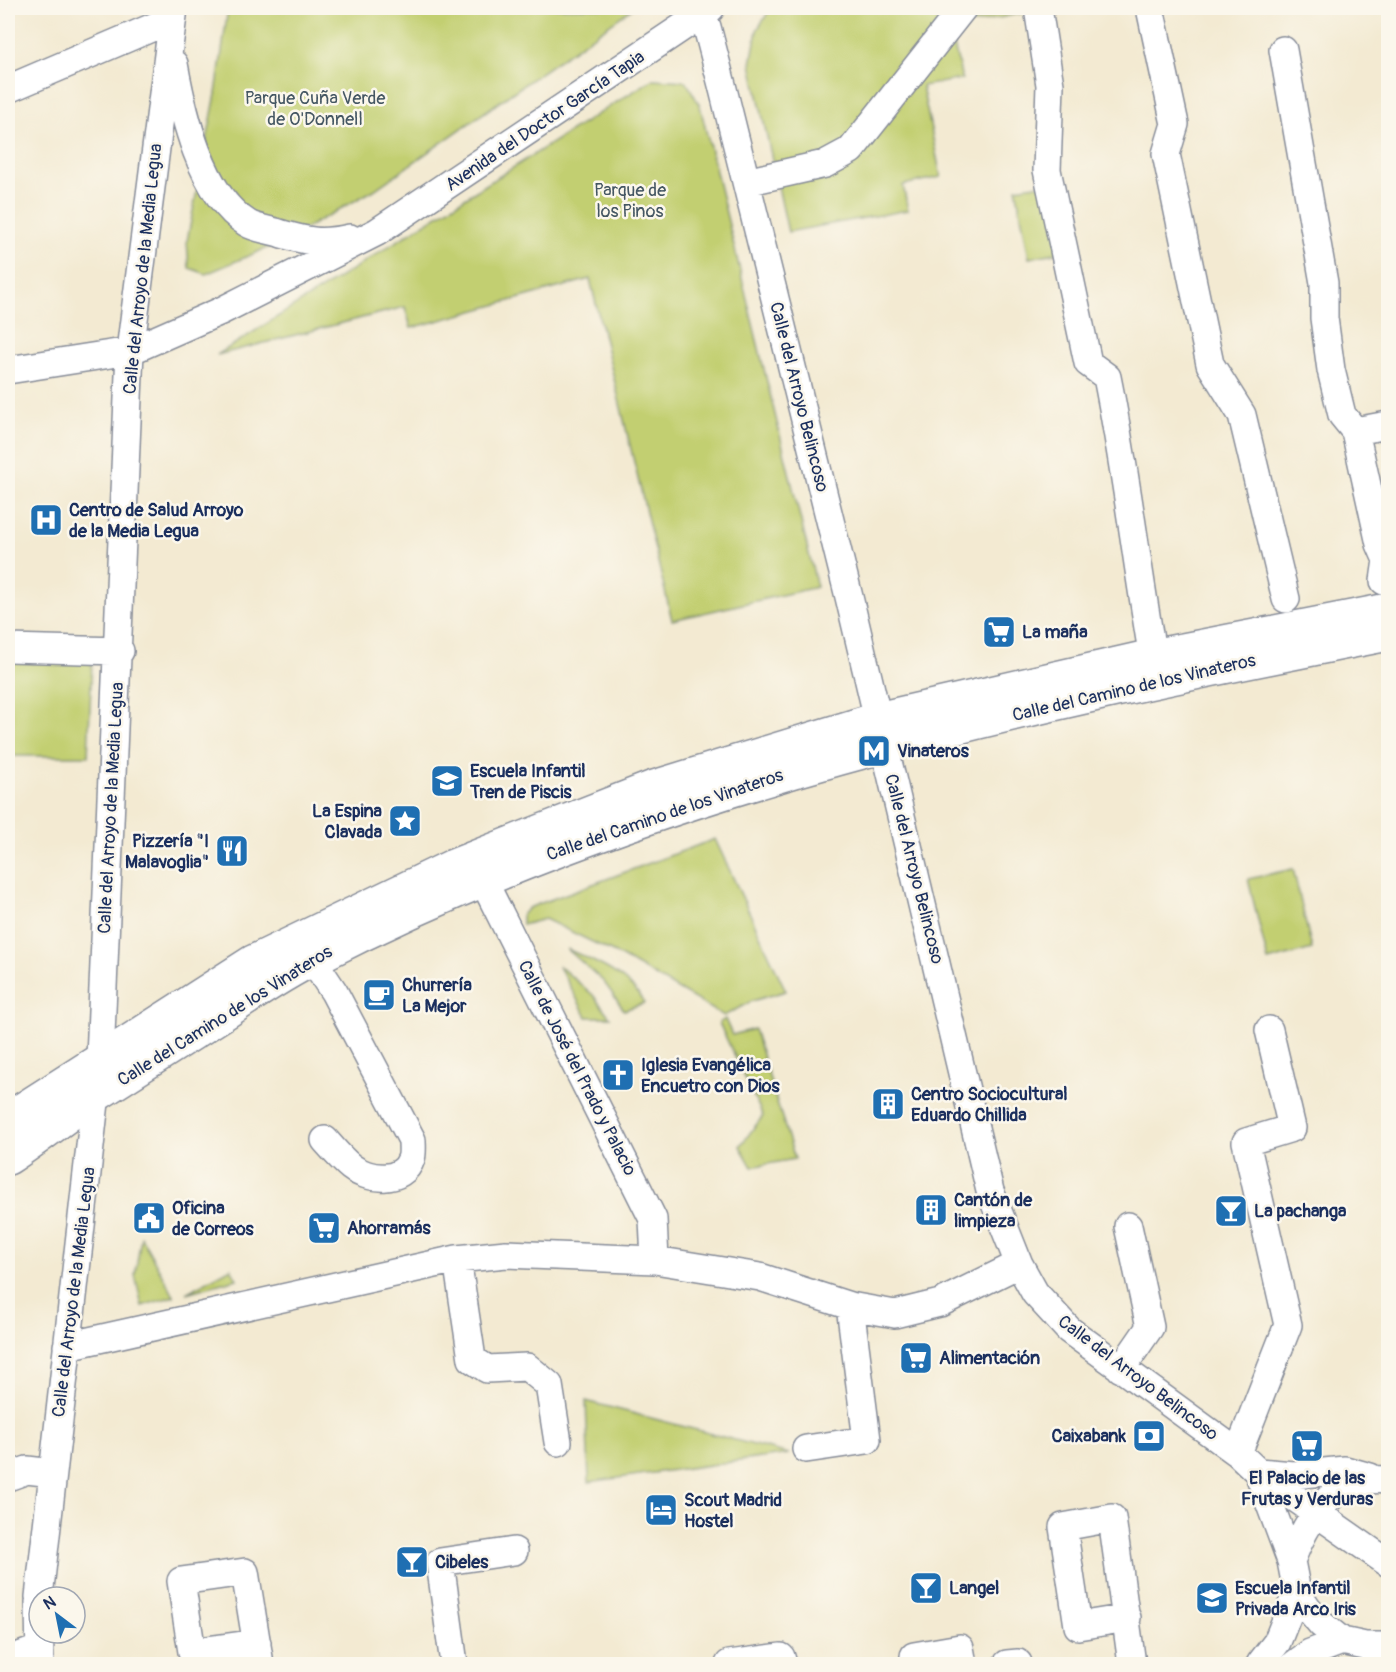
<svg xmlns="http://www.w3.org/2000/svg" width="1396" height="1672" viewBox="0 0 1396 1672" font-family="Pangolin,sans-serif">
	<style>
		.green { fill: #c2cf71; stroke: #6e7f68; stroke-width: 1.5 }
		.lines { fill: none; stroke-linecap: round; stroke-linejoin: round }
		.minor-casing { stroke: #878c98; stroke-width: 30 }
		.major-casing { stroke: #878c98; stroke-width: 36 }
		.minor { stroke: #fff; stroke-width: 27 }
		.major { stroke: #fff; stroke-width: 33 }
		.labels { text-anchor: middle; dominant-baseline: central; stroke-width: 5; stroke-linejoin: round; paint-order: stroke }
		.park-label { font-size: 18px; fill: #455763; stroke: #fbf7ec }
		.street-label { font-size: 18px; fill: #1b2f5e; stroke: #fbf7ec }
		.poi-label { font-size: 18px; font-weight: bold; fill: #1b2f5e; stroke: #fbf7ec; text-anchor: start }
	</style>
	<rect width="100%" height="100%" fill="#fbf7ec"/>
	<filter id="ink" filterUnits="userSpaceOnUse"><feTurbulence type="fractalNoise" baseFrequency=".0167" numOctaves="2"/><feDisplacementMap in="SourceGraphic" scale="12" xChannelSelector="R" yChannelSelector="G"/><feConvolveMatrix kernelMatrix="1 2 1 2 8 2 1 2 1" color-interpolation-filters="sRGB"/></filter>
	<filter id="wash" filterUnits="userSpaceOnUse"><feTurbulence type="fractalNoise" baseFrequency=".008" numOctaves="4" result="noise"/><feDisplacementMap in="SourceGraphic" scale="24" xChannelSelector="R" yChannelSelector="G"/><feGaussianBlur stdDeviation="1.35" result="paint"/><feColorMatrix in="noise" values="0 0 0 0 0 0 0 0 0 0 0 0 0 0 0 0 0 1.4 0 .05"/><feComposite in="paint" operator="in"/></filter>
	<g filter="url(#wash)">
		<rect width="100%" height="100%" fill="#f3ead2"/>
		<path class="green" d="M 228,8 L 633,8 L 374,190 L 281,242 L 206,274 L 189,268 L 187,241 L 216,94 Z
			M 771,8 L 1047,8 L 950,28 L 962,79 L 922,86 L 941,177 L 903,185 L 908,210 L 788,232 L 751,64 L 757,30 Z
			M 653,79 L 686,81 L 700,106 L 817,587 L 672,620 L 590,279 L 411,328 L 405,307 L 217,355 Z
			M 1049,183 L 1060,252 L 1029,258 L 1016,188 Z
			M 8,658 L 92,660 L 88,756 L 8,756 Z
			M 715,839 L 786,991 L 752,1001 L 724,1016 L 615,953 L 545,919 L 522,925 L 522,915 L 528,908 Z
			M 1293,869 L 1312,949 L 1268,961 L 1248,879 Z
			M 567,949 C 595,962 629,975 644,1003 L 624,1010 L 604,982 Z
			M 558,965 L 593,995 L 610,1017 L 587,1017 Z
			M 725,1019 L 732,1035 L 754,1029 L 795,1159 L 752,1167 L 740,1146 L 763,1116 L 719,1023 Z
			M 141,1237 L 174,1296 L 142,1306 L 135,1275 Z
			M 231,1268 L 237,1279 L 186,1293 Z
			M 586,1401 L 789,1454 L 589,1482 Z"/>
	</g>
	<g filter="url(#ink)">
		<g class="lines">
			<defs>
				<path id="minor" d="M 1038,8 L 1050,85 L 1047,170 L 1088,363 L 1107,377 C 1127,475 1138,576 1156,675
					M 1150,8 L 1175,124 L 1166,154 L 1210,364 L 1242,415 L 1286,599
					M 701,15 L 707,27 L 722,85 L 849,597 L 990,1191 L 1019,1264 L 1035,1293 L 1069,1330 L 1238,1453 L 1258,1472 L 1388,1563
					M 1283,50 L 1324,283 L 1324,318 L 1331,370 L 1342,415 L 1355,431 L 1380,544 L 1387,560 L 1384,581
					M 174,64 C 183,114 201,194 247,223 C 256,229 272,230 282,234 C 310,242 321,244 350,238
					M 8,89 L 172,19
					M 746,182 L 825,164 L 851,150 L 963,8
					M 8,370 L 130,351 L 221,311 L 377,232 L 711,8
					M 1355,431 L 1388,425
					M 8,648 L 120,651
					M 483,880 L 653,1219 L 655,1260
					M 312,959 L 334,992 L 412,1140 C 412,1145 413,1154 411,1159 C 403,1184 368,1180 351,1167 C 342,1160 333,1149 325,1140
					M 457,1259 L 472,1359 L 487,1369 L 527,1367 L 549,1385 L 558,1442
					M 67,1346 L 457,1259 L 506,1254 L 655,1260 L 760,1277 L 850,1306 L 895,1314 L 940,1303 L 1019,1264
					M 1121,1369 L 1150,1327 L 1128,1226
					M 806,1449 L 867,1440 L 850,1306
					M 1238,1453 L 1288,1325 L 1246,1142 L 1292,1128 L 1269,1030
					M 1258,1472 L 1291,1561 L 1297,1592 L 1307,1607 L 1321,1624 L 1342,1641 L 1365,1646 L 1388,1646
					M 1259,1472 L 1293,1475 L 1345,1470 L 1370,1477
					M 8,1477 L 27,1470 L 53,1473
					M 1291,1561 C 1308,1516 1335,1474 1388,1480
					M 39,1597 L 100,1058 L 130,351 L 174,8
					M 39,1602 L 40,1664
					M 1127,1618 L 1078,1626 L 1063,1527 L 1112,1518 L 1132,1664
					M 257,1643 L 192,1652 L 181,1581 L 245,1572 L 260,1664
					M 914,1656 L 960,1648 L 963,1664
					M 8,1660 L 39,1649
					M 454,1664 L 440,1562 L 514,1551
					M 729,1664 L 781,1657 L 783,1664
					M 1007,1664 L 1018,1663
					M 1260,1664 L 1277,1642 L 1297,1592
					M 1295,1664 L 1310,1653 L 1342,1641"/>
				<path id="major" d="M 8,1119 L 253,962 L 453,866 L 651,788 L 877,719 L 1152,656 L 1388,610
					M 8,1158 C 39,1138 68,1114 99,1093 C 141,1066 183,1039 226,1012 C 255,993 284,973 315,958 C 651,785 1021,706 1388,634"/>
			</defs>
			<use href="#minor" class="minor-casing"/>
			<use href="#major" class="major-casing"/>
			<use href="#minor" class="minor"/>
			<use href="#major" class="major"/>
		</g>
	</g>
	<defs>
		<symbol id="hospital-square" viewBox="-11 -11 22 22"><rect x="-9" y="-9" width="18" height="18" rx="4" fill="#1f6fb2" stroke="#fbf7ec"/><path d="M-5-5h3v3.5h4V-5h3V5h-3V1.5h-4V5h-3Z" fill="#fff"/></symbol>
		<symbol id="supermarket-square" viewBox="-11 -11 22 22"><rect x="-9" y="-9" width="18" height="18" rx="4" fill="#1f6fb2" stroke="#fbf7ec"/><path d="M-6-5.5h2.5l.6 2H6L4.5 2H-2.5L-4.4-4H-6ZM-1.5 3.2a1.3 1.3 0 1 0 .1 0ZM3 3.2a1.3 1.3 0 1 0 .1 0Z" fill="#fff"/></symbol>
		<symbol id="metro-square" viewBox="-11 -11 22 22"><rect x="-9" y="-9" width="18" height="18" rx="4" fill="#1f6fb2" stroke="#fbf7ec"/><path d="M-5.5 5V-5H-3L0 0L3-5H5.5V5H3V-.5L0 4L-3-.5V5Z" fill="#fff"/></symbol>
		<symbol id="school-square" viewBox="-11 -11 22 22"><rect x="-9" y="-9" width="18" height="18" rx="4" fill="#1f6fb2" stroke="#fbf7ec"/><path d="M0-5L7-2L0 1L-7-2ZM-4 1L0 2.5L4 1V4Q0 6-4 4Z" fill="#fff"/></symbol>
		<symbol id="sight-square" viewBox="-11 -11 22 22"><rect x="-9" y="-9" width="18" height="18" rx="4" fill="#1f6fb2" stroke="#fbf7ec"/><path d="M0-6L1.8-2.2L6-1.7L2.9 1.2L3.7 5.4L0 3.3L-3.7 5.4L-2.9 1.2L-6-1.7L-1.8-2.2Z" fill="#fff"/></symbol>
		<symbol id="restaurant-square" viewBox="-11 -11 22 22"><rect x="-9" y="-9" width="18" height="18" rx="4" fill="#1f6fb2" stroke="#fbf7ec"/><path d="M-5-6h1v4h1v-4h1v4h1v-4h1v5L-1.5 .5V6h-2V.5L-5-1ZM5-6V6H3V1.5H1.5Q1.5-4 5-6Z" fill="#fff"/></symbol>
		<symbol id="cafe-square" viewBox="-11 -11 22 22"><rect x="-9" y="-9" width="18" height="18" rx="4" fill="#1f6fb2" stroke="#fbf7ec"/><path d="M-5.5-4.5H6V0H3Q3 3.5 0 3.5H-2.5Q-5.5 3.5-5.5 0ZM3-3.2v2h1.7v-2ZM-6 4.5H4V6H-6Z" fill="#fff"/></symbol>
		<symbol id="church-square" viewBox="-11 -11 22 22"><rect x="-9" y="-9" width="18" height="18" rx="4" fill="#1f6fb2" stroke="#fbf7ec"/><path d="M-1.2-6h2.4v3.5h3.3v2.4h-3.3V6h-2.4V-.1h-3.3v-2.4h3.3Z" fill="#fff"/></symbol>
		<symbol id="building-square" viewBox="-11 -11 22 22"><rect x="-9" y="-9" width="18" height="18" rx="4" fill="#1f6fb2" stroke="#fbf7ec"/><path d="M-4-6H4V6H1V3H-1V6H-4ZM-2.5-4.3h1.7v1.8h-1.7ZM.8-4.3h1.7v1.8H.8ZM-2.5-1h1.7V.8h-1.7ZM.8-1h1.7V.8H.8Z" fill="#fff"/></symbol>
		<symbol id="bar-square" viewBox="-11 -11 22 22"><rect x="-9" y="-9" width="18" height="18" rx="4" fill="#1f6fb2" stroke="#fbf7ec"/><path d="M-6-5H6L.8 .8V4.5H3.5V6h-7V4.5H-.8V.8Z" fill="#fff"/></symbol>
		<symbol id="civic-square" viewBox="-11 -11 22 22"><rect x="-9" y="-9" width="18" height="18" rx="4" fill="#1f6fb2" stroke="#fbf7ec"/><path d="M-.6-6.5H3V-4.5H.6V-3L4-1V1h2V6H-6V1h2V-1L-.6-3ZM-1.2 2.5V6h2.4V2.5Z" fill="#fff"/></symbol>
		<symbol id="bank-square" viewBox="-11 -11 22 22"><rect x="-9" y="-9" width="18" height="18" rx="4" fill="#1f6fb2" stroke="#fbf7ec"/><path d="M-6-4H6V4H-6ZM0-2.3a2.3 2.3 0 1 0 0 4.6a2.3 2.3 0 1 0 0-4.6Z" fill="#fff"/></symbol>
		<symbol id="hotel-square" viewBox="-11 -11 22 22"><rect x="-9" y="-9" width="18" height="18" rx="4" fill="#1f6fb2" stroke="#fbf7ec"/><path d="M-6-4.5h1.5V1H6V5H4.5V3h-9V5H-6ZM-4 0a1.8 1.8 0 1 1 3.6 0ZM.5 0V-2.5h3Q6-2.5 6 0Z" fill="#fff"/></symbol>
	</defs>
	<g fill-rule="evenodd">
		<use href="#hospital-square" x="27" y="501" width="38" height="38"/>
		<use href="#supermarket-square" x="980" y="613" width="38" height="38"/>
		<use href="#metro-square" x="855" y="732" width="38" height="38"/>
		<use href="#school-square" x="428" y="762" width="38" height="38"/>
		<use href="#sight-square" x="386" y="802" width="38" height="38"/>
		<use href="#restaurant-square" x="213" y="832" width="38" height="38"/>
		<use href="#cafe-square" x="360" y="976" width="38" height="38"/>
		<use href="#church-square" x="599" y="1056" width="38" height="38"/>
		<use href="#building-square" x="869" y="1085" width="38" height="38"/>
		<use href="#building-square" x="912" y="1191" width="38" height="38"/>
		<use href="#bar-square" x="1212" y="1192" width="38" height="38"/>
		<use href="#civic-square" x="130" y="1199" width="38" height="38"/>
		<use href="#supermarket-square" x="305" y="1209" width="38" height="38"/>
		<use href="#supermarket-square" x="897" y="1339" width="38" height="38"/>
		<use href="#bank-square" x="1130" y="1417" width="38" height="38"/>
		<use href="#supermarket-square" x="1288" y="1427" width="38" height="38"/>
		<use href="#hotel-square" x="642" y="1491" width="38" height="38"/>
		<use href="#bar-square" x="393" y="1543" width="38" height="38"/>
		<use href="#bar-square" x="907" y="1569" width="38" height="38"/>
		<use href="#school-square" x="1193" y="1579" width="38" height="38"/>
	</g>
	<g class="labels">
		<g class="park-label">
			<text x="315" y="98">Parque Cuña Verde<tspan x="315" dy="21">de O'Donnell</tspan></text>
			<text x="630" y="190">Parque de<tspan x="630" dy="21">los Pinos</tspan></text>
		</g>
		<g class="street-label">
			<text transform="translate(545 121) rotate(-34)">Avenida del Doctor García Tapia</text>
			<text transform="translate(143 269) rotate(-84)">Calle del Arroyo de la Media Legua</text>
			<text transform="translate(799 397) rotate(76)">Calle del Arroyo Belincoso</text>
			<text transform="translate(1134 688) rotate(-13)">Calle del Camino de los Vinateros</text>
			<text transform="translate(111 808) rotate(-87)">Calle del Arroyo de la Media Legua</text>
			<text transform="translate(665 815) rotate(-19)">Calle del Camino de los Vinateros</text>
			<text transform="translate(914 869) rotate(76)">Calle del Arroyo Belincoso</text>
			<text transform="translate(225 1016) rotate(-32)">Calle del Camino de los Vinateros</text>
			<text transform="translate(577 1068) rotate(63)">Calle de José del Prado y Palacio</text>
			<text transform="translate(74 1292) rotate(-83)">Calle del Arroyo de la Media Legua</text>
			<text transform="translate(1138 1378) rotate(37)">Calle del Arroyo Belincoso</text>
		</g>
		<g class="poi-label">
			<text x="69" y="510">Centro de Salud Arroyo<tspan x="69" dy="21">de la Media Legua</tspan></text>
			<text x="1022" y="632">La maña</text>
			<text x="897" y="751">Vinateros</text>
			<text x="470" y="771">Escuela Infantil<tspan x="470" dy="21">Tren de Piscis</tspan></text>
			<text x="382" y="811" text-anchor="end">La Espina<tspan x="382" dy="21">Clavada</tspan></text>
			<text x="209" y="841" text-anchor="end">Pizzería "I<tspan x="209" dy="21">Malavoglia"</tspan></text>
			<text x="402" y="985">Churrería<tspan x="402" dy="21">La Mejor</tspan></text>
			<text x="641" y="1065">Iglesia Evangélica<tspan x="641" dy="21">Encuetro con Dios</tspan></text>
			<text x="911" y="1094">Centro Sociocultural<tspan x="911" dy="21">Eduardo Chillida</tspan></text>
			<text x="954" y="1200">Cantón de<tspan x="954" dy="21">limpieza</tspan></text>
			<text x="172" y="1208">Oficina<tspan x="172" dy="21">de Correos</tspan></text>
			<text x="1254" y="1211">La pachanga</text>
			<text x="347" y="1228">Ahorramás</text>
			<text x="939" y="1358">Alimentación</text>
			<text x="1126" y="1436" text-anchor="end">Caixabank</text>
			<text x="1307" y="1478" text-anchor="middle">El Palacio de las<tspan x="1307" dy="21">Frutas y Verduras</tspan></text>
			<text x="684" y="1500">Scout Madrid<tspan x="684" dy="21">Hostel</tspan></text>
			<text x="435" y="1562">Cibeles</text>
			<text x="949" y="1588">Langel</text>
			<text x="1235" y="1588">Escuela Infantil<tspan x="1235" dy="21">Privada Arco Iris</tspan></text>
		</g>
	</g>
	<rect width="1396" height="1672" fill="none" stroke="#fbf7ec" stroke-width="30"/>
	<g transform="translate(57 1615) rotate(328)"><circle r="28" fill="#fbf7ec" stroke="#a1a7b3" stroke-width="1.5"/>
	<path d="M0-4.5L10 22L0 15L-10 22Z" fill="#1f6fb2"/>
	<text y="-9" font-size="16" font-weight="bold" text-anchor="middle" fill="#1b2f5e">N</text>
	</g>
</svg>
